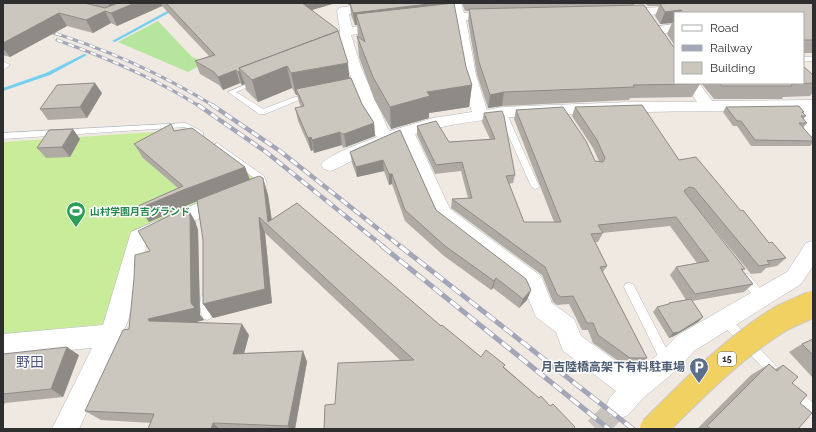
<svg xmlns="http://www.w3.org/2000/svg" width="816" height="432" viewBox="0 0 816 432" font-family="Raleway,'Noto Sans JP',sans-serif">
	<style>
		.green { fill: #b6e59e }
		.pitch { fill: #c9ec9a }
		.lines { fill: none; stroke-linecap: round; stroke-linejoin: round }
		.stream { fill: #75cff0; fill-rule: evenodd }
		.street-tunnel { stroke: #c8c4bd; stroke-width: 23; stroke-dasharray: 23 12; stroke-linecap: butt }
		.lane-casing { stroke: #b4b7c1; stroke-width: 1 }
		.street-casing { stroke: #b4b7c1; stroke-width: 1 }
		.lane { fill: #fff; fill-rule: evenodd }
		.street { fill: #fff; fill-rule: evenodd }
		.rail-far2-casing { stroke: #a3a6b8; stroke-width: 3 }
		.rail-far1-casing { stroke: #a3a6b8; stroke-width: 4.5 }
		.rail-casing { stroke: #a3a6b8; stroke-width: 5 }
		.rail-far2 { stroke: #fff; stroke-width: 2; stroke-dasharray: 6; stroke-linecap: butt }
		.rail-far1 { stroke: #fff; stroke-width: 3; stroke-dasharray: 8; stroke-linecap: butt }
		.rail { stroke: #fff; stroke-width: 3.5; stroke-dasharray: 11; stroke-linecap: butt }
		.primary-bridge-casing { stroke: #c9c9c9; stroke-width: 28; stroke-linecap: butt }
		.primary-bridge { stroke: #f2d163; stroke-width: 26 }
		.wall { fill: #afaba4 }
		.shaded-wall { fill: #8e8b86 }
		.building { fill: #cbc7bf; stroke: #8e8b86 }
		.labels { text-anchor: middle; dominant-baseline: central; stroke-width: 3; stroke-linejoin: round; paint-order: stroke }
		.shield { fill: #fff; stroke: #6d6d6d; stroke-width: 1 }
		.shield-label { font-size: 9px; font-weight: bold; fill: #2e2e2e }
		.leisure-label { font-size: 10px; font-weight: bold; fill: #27864d; stroke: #fff; text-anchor: start }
		.near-service-label { font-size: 12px; font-weight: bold; fill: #4e5e75; stroke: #fff; text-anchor: end }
		.near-quarter-label { font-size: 14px; fill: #4d5680; stroke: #fff }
	</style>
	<rect width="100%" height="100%" fill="#efe9e1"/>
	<path class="green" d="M 158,21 L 192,57 L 206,62 L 188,72 L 118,42 Z"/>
	<path class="pitch" d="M 186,130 L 255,179 L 134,235 L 105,324 L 3,334 L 3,142 Z"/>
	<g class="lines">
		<path class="stream" d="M 182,3 L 187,3 L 115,42 L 112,41 Z
			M 84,54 L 87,55 L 50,75 L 3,91 L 3,88 L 46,73 Z"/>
		<path class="street-tunnel" d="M 596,429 L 619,406"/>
		<defs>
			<path id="lane" d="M 803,57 L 813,57 L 813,61 L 803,61 Z
				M 3,61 L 10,65 L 3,70 Z
				M 256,80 L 258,81 L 258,83 L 236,92 L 263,109 L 295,97 L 310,94 L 314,96 L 312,97 L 299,100 L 265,114 L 259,114 L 228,92 Z
				M 499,110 L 502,110 L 506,112 L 539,186 L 538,188 L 535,189 L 531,186 L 498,112 Z
				M 186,123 L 203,132 L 203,136 L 197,136 L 185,127 L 3,139 L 3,133 Z
				M 217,143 L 264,176 L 267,184 L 266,186 L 260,186 L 257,180 L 214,148 L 213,146 Z
				M 744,273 L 748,274 L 765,294 L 766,297 L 765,300 L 761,302 L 757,300 L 740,280 L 739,277 L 740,274 Z
				M 629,283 L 633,284 L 666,348 L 674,356 L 676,360 L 674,364 L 670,366 L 666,364 L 658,356 L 624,287 L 625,284 Z
				M 206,293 L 210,295 C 213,301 214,312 211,318 L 207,320 L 203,318 C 200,312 199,301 202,295 Z
				M 725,315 L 729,317 L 780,370 L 782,374 L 780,378 L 776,380 L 772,378 L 721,323 L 720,320 L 721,317 Z
				M 795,387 L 799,389 L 813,403 L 813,418 C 804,415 793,402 789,393 L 791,389 Z"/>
			<path id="street" d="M 383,3 L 420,3 L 418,5 L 414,6 L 349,14 L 352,27 L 383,23 L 387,24 L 389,27 L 387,30 L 383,31 L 351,35 L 361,67 L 388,129 L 390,131 L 433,118 L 472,112 L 465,89 L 454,22 L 431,25 L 427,24 L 425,21 L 427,18 L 452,15 L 449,3 L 461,3 L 464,13 L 494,11 L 498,12 L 500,15 L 498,18 L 494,19 L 466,20 L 476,75 L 487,110 L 502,107 L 629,102 L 697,102 L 685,83 L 699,83 L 712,101 L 813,100 L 813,137 L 807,136 L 805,132 L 800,110 C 726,111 651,111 577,114 C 522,116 468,118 415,134 L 450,209 L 541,276 L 552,303 L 574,319 L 581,336 L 634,374 L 661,352 L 678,335 L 787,272 L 806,243 L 813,241 L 813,266 L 801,284 L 694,351 L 679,368 L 643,398 L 628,415 L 619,419 L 610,415 L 606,406 L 610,397 L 616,391 L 563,351 L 556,332 L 536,317 L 524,288 L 436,219 L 401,139 L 361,156 L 336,169 L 330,171 L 324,169 L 321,165 C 328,154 364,142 377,137 L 373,132 L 347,67 L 339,35 L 340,31 L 337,11 L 339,8 L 343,7 Z
				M 682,6 L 686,8 L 688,10 L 686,12 L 623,17 L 619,16 L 617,13 L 619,10 L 623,9 Z
				M 675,24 L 675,32 L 655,34 L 651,33 L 649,30 L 651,27 Z
				M 223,192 L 230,194 L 232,199 L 230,204 L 147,243 L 128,321 L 79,429 L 52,429 L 92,348 L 3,356 L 3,334 L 103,325 L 131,232 Z"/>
		</defs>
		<use href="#lane" class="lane-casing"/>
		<use href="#street" class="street-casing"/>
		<use href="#lane" class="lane"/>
		<use href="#street" class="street"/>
		<defs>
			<path id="rail-far2" d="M 44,30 C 104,48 160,73 214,106
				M 57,40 C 107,58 155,78 199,106"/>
			<path id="rail-far1" d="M 198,105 L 266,152 L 384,247
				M 212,105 L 280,151 L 401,247"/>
			<path id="rail" d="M 382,246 L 609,429
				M 400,246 L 633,429"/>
		</defs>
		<use href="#rail-far2" class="rail-far2-casing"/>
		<use href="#rail-far1" class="rail-far1-casing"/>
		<use href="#rail" class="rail-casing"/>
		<use href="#rail-far2" class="rail-far2"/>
		<use href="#rail-far1" class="rail-far1"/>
		<use href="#rail" class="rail"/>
		<defs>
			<path id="primary-bridge" d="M 653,429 C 692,390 731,350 777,321 C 788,314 801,310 813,304"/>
		</defs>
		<use href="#primary-bridge" class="primary-bridge-casing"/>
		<use href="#primary-bridge" class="primary-bridge"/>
	</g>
	<path class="wall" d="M 3,3 L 336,3 L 312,10 L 350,78 L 362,104 L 374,123 L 375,136 L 346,147 L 343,148 L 342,145 L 314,153 L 313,150 L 311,151 L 298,121 L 295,108 L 301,107 L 299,102 L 297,95 L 296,95 L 292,88 L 258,102 L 246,90 L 245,84 L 242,85 L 240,83 L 223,90 L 219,85 L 200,74 L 195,61 L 209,56 L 162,6 L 117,26 L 111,23 L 93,33 L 67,26 L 10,57 L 3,55 Z
		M 348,3 L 451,3 L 466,67 L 472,85 L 469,107 L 429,113 L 429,118 L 391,129 L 374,99 L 359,57 L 357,36 L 358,37 L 357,25 L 355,25 L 351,15 L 350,5 L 348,5 Z
		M 462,3 L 635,3 L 634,5 L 700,84 L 692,97 L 630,98 L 629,100 L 502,106 L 488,108 L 477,75 L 468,21 L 469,11 L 465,11 Z
		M 644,3 L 813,3 L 813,53 L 803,53 L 803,13 L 675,13 L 675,46 L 667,34 L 672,23 L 660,24 L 655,16 L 659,6 L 648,6 Z
		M 813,75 L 813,92 L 810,96 L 783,97 L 782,99 L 714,99 L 701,83 L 803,83 Z
		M 102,93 L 87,118 L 48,120 L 40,109 Z
		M 575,107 L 679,160 L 786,258 L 777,266 L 766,268 L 761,273 L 751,274 L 688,197 L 745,269 L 742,271 L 753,284 L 744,292 L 692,301 L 703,317 L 698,322 L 674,336 L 669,338 L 653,312 L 657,307 L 667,305 L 669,303 L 686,300 L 670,275 L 676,267 L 697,263 L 670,226 L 602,233 L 603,233 L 598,242 L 595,242 L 607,266 L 603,272 L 647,358 L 641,365 L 624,365 L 593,343 L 588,330 L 582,330 L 569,304 L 557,305 L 553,302 L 542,275 L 451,208 L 452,199 L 468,198 L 461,171 L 435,174 L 417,135 L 417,126 L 449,142 L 490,139 L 482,122 L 484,113 L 515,175 L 513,183 L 509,184 L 524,222 L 554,222 L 514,119 L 516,110 L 595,161 L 599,161 L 593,148 L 572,116 Z
		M 726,107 L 804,112 L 803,113 L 806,116 L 803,119 L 807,123 L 803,128 L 813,139 L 813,143 L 810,146 L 751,146 L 737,126 L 733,126 L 723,112 Z
		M 400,130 L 436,210 L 531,290 L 527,300 L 519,308 L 493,288 L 491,290 L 444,256 L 405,221 L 392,184 L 389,185 L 384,171 L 357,177 L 352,163 L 350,152 Z
		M 175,131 L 245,167 L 250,179 L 263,178 L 268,195 L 272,220 L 441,326 L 481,357 L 504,367 L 539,398 L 575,427 L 335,404 L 401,361 L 265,233 L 272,303 L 213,318 L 203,240 L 197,201 L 149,222 L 140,208 L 178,188 L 143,158 L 134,144 Z
		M 80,139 L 70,157 L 46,158 L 37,148 Z
		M 195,221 L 198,230 L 200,315 L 204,320 L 196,322 L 249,335 L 244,353 L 303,351 L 307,362 L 295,429 L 148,429 L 151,423 L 101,420 L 85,411 L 129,329 L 150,251 Z
		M 813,339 L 813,378 L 789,352 L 802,344 Z
		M 3,354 L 79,355 L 63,397 L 5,403 L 3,407 Z
		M 769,364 L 775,369 L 783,365 L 792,383 L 800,403 L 798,429 L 697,429 L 751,375 Z"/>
	<path class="shaded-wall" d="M 108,3 L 127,3 L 111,9 Z
		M 135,3 L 161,3 L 162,6 L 117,26 L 111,13 Z
		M 299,3 L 336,3 L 301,13 Z
		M 437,3 L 451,3 L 450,14 L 356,14 L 357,25 L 355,25 L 353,13 Z
		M 681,10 L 679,13 L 675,13 L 675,23 L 673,22 L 672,23 L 660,24 L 665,12 Z
		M 105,11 L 111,23 L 93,33 L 86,20 Z
		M 59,13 L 67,26 L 10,57 L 3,48 L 3,43 Z
		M 338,34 L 287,67 L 292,88 L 258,102 L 252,80 Z
		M 348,63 L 350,85 L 296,89 L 297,95 L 296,95 L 291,73 Z
		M 236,70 L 240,83 L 223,90 L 218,77 Z
		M 240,71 L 245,84 L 242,85 L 238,72 Z
		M 95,83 L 102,93 L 87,118 L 80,107 Z
		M 472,85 L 469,107 L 429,113 L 429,118 L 391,129 L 390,107 L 427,92 Z
		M 504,92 L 502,106 L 488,108 L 490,95 Z
		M 374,123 L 375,136 L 346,147 L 344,134 Z
		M 73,129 L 80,139 L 70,157 L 62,147 Z
		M 340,132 L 342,145 L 314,153 L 312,140 Z
		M 311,137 L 313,150 L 311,151 L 308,138 Z
		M 383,160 L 384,171 L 357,177 L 356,167 Z
		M 245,167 L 250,181 L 190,204 L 149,222 L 140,208 L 183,190 Z
		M 389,174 L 392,174 L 392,184 L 389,185 Z
		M 263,178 L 268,195 L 273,230 L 268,222 Z
		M 187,207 L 195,221 L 198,230 L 200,315 L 204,320 L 160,331 L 149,321 L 148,319 L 191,303 Z
		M 259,217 L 265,233 L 272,303 L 213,318 L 203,304 Z
		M 496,278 L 493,288 L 491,290 L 494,281 Z
		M 531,290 L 527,300 L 519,308 L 523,299 Z
		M 703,317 L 698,322 L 674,336 L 669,338 L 673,333 Z
		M 242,324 L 249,335 L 241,365 L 233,354 Z
		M 67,347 L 79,355 L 63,397 L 51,389 Z
		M 303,351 L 307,362 L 295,429 L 290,429 L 288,426 Z
		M 213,423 L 220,429 L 211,429 Z"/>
	<path class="building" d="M 3,3 L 84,3 L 105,8 L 118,3 L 135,3 L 111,13 L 105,11 L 86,20 L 59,13 L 3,43 Z
		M 166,3 L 302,3 L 337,29 L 338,31 L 239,68 L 240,71 L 238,72 L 236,70 L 218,77 L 214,72 L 195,61 L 215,55 Z
		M 350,3 L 437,3 L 353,13 Z
		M 454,3 L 466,67 L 472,85 L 427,92 L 430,96 L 390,107 L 373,77 L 357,36 L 365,42 L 356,14 Z
		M 675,3 L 813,3 L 813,40 L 803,40 L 803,13 L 682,13 L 682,11 L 681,10 L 665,12 L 660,4 Z
		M 644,5 L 675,49 L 675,83 L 699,83 L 700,84 L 633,85 L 635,87 L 504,92 L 490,95 L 479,62 L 469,9 Z
		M 338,31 L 348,63 L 291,73 L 287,66 L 252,80 L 239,68 Z
		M 803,66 L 813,75 L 813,83 L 791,84 L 792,86 L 722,86 L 719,83 L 803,83 Z
		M 351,78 L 362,104 L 374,123 L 344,134 L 341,134 L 340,132 L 312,140 L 311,137 L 308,138 L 295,108 L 304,106 L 296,89 Z
		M 95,83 L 80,107 L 40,109 L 57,85 Z
		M 642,105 L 679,160 L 696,157 L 741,211 L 743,210 L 769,243 L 772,242 L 786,258 L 767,261 L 770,264 L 759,266 L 694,188 L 689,187 L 684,191 L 686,194 L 745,269 L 741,269 L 753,284 L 695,294 L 676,267 L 709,261 L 676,217 L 598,225 L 603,233 L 591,234 L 607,266 L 600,267 L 647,358 L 630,358 L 598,335 L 593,323 L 587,323 L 573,296 L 561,297 L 557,294 L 545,267 L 452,199 L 472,198 L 462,162 L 436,165 L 417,126 L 436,121 L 449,142 L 495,139 L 484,113 L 502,111 L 504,116 L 515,175 L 506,176 L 524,222 L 561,222 L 516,110 L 563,107 L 586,141 L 595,161 L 603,162 L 605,158 L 597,140 L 575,107 Z
		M 799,106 L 804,112 L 802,112 L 806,116 L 801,116 L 807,123 L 799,123 L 813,139 L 813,141 L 755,140 L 741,121 L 737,121 L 726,107 Z
		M 171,124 L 174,131 L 192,128 L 245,167 L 183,190 L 140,208 L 138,206 L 183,186 L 134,144 Z
		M 73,129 L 62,147 L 37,148 L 49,130 Z
		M 400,130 L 436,210 L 526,279 L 531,290 L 523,299 L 496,278 L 494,281 L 445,246 L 405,210 L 392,174 L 389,174 L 383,160 L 356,167 L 350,152 Z
		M 259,176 L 263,178 L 268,222 L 297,203 L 441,326 L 442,325 L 481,357 L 486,350 L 505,365 L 503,367 L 539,398 L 541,396 L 550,406 L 553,404 L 575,427 L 573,429 L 324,429 L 325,405 L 335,404 L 338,363 L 414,360 L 259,217 L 265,289 L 203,304 L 203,240 L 197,200 Z
		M 187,207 L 190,216 L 191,303 L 195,308 L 148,319 L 149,321 L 242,324 L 233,354 L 303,351 L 288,426 L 213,423 L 211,429 L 148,429 L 154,414 L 85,411 L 123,330 L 129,329 L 134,278 L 135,255 L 150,251 L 138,231 Z
		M 691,299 L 703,317 L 679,332 L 673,333 L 657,307 L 669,304 L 669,303 Z
		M 813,339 L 813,355 L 802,344 Z
		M 67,347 L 51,389 L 3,394 L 3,354 Z
		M 769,364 L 777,371 L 783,365 L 798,377 L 792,383 L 807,395 L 800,403 L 812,413 L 798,429 L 711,429 L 707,426 Z"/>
	<defs>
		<symbol id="stadium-pin" viewBox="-11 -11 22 30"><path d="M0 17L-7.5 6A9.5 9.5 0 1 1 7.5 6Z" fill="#2e9e5b" stroke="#fff"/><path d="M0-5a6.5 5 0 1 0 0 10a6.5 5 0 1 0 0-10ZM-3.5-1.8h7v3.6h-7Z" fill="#fff"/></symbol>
		<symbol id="parking-pin" viewBox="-11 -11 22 30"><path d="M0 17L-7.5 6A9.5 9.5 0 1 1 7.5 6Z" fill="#5c6f8a" stroke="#fff"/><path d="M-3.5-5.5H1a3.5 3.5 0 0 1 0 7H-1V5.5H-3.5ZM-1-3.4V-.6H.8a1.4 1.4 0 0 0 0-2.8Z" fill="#fff"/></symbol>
	</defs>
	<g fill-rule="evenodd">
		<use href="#stadium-pin" x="65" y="200" width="22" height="30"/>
		<use href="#parking-pin" x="688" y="356" width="22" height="30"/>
	</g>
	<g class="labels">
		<rect class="shield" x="718" y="352" width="18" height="14" rx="3"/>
		<g class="shield-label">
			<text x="727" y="359">15</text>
		</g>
		<g class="leisure-label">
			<text x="90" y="211">山村学園月吉グランド</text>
		</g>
		<g class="near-service-label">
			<text x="685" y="367">月吉陸橋高架下有料駐車場</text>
		</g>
		<g class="near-quarter-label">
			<text x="30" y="362">野田</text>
		</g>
	</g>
	<rect width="816" height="432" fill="none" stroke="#2e2e2e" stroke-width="8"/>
	<rect x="674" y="12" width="130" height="72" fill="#ffffff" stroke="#ababab"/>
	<rect x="682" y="25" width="20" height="6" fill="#ffffff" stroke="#ababab"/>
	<text x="710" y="32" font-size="12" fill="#2e2e2e">Road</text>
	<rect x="682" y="45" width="20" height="6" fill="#a3a6b8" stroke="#ababab"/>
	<text x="710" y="52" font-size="12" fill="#2e2e2e">Railway</text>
	<rect x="682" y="62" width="20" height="12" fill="#cbc7bf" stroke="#ababab"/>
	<text x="710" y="72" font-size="12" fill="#2e2e2e">Building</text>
</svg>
